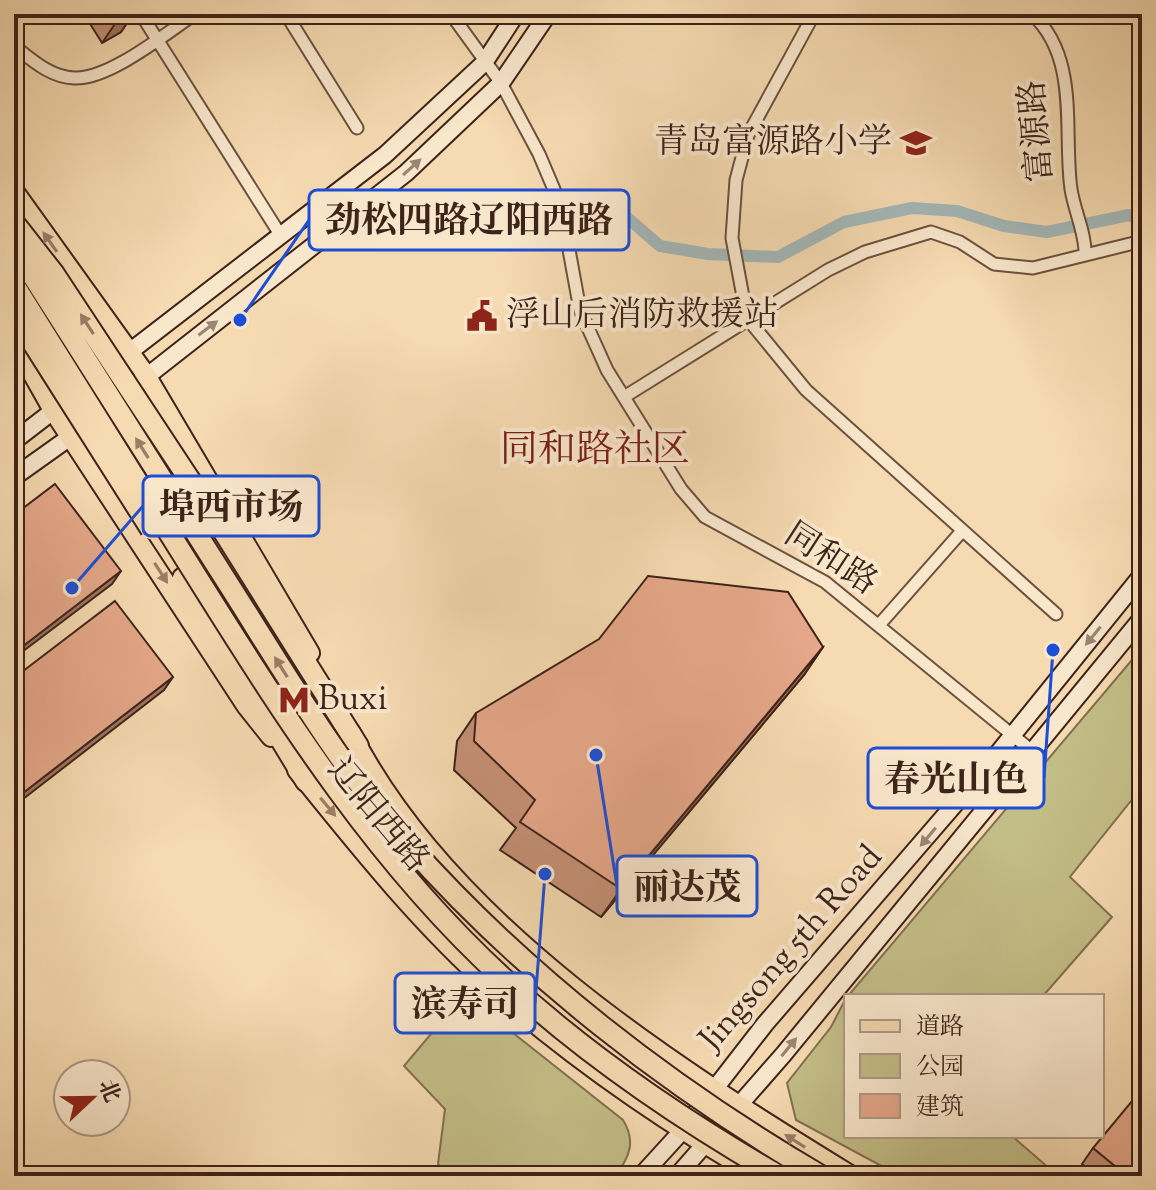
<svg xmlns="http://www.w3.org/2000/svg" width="1156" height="1190" viewBox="0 0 1156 1190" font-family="'Sorts Mill Goudy','Noto Serif SC',serif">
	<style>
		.green { fill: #c3bd87; stroke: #807050; stroke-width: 2 }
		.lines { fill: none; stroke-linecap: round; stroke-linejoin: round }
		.canal { stroke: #a3b7b8; stroke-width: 12 }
		.street-casing { stroke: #6b5140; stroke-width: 15 }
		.secondary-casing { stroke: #3d231a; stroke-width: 20 }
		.primary-casing { stroke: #3d231a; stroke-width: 22 }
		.highway-casing { stroke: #3d231a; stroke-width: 24 }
		.street { stroke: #f9e7cc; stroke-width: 11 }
		.secondary { stroke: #f9e7cc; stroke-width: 16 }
		.primary { stroke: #f6dab1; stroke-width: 18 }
		.highway { stroke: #f6dab1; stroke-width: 20 }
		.highway-bridge-casing { stroke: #3d231a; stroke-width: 24; stroke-linecap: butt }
		.highway-bridge { stroke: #f6dab1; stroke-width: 20 }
		.wall { fill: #c59076; stroke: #3d231a; stroke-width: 2 }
		.shaded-wall { fill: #a07560; stroke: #3d231a; stroke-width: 2 }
		.building { fill: #e5a789; stroke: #3d231a; stroke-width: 2 }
		.oneway { fill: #9b8573 }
		.oneway2 { fill: #9a7e66 }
		.labels { text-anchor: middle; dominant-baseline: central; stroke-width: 8; stroke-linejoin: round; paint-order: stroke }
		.street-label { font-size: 34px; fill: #3d231a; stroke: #f9e7cc }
		.poi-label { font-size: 34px; fill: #3d231a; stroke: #f9e7cc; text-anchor: start }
		.quarter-label { font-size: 38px; fill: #7a1f14; stroke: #f9e7cc }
		.leader { fill: none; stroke: #1d4ed8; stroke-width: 3 }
		.callout-dot { fill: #1d4ed8; stroke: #f9e7cc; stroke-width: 3 }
		.callout { fill: #f9e7cc; stroke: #1d4ed8; stroke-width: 3 }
		.callout-label { font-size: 36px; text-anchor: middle; font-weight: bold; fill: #3d231a }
	</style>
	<rect width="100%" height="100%" fill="#f6dab1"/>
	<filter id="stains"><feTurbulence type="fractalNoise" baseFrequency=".0025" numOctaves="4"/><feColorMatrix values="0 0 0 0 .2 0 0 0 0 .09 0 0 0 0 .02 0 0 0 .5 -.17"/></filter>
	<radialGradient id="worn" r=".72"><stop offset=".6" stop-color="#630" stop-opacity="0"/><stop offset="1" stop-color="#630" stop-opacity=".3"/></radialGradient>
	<path class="green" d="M 1142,648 L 1142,787 L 1070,877 L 1112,917 L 1043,996 L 848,996 Z
		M 467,991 L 503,1025 L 623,1120 C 636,1141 630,1157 615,1176 L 447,1176 L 438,1164 L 445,1109 L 404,1066 Z
		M 846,998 L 846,1136 L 1012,1136 L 1058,1176 L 900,1176 L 796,1120 L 787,1083 L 831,1027 Z"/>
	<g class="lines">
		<path class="canal" d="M 579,201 L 623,214 L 660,246 L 708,254 L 778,257 L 844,222 L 912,208 L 957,211 L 1004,226 L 1047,232 L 1129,215 L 1142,219"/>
		<defs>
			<path id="street" d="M 141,14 L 281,236
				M 286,14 L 357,128
				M 451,14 L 501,83 L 539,154 L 561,206 L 580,310 L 607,370 L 681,489 L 705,517 L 825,582 L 1032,751
				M 814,14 L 748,135 L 736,180 L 732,238 L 747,318 L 806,390 L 1056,614
				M 1032,14 C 1080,58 1063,131 1071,189 C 1074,210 1086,234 1085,255
				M 14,46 C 32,60 50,77 74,78 C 109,80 166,33 195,14
				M 624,397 L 828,270 L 865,252 L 931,232 L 960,242 L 994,264 L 1033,268 L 1142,241
				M 879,625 L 962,531"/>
			<path id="secondary" d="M 104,410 L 406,173 L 501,83 L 548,14
				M 14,441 L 385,155 L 484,63 L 516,14
				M 14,477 L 80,430
				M 641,1176 L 682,1131 L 765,1024 L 986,768 L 1142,575
				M 677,1176 L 783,1055 L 1142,618"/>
			<path id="primary" d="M 14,191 L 146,375 L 310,653
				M 14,341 L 54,412 L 247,707 L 271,737
				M 351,733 C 449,925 673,1066 852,1176
				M 297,770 C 359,847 422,926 496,991 C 577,1061 666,1123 759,1176"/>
			<path id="highway" d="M 222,529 L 358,746
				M 183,578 L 306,781"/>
		</defs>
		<use href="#street" class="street-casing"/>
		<use href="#secondary" class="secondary-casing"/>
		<use href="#primary" class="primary-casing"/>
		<use href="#highway" class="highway-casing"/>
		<use href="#street" class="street"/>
		<use href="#secondary" class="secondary"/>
		<use href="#primary" class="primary"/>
		<use href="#highway" class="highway"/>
		<defs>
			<path id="highway-bridge" d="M 14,223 L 54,274 L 222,529
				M 14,246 C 88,363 162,479 236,596 C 289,680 341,768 407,843 C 524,975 669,1087 821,1176
				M 14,285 C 76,384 138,483 200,582 C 289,724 379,865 504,979 C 586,1055 682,1120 779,1176
				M 14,313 L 151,529"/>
		</defs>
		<use href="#highway-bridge" class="highway-bridge-casing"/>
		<use href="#highway-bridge" class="highway-bridge"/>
	</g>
	<path class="wall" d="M 84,14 L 133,14 L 121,32 L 102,43 Z
		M 823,647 L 804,675 L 601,917 L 500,850 L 516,828 L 454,770 L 457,741 L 476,713 Z
		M 1093,1148 L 1142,1176 L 1096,1176 L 1082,1164 Z"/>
	<path class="shaded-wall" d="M 126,14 L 133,14 L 121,32 L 102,43 L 119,18 Z
		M 121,571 L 112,584 L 14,658 L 14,653 Z
		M 823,647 L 804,675 L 601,917 L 621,889 Z
		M 173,677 L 164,690 L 14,806 L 14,800 Z"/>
	<path class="building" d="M 116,14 L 126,14 L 119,18 Z
		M 55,484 L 121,571 L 14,653 L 14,515 Z
		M 648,576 L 788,592 L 823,647 L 621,889 L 520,822 L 535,800 L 474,741 L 476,713 L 599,639 Z
		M 115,601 L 173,677 L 14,800 L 14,678 Z
		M 1142,1089 L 1142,1176 L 1127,1176 L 1093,1148 Z"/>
	<defs><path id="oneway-solid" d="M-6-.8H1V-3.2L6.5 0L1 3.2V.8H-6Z" transform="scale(2)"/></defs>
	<g class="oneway">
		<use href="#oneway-solid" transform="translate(412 167) rotate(-42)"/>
		<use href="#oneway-solid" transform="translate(208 328) rotate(-37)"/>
		<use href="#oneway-solid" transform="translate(1093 636) rotate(129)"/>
		<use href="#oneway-solid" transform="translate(928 837) rotate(130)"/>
		<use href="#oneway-solid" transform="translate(789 1047) rotate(-51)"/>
	</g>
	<g class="oneway2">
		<use href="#oneway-solid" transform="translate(50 242) rotate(-125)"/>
		<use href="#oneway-solid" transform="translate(87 324) rotate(-123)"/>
		<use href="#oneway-solid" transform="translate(142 448) rotate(-122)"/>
		<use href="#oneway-solid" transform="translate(161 573) rotate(57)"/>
		<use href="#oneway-solid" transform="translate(281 667) rotate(-122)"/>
		<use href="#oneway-solid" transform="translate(328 807) rotate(50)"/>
		<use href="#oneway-solid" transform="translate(795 1141) rotate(-148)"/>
	</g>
	<defs>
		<symbol id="school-bare" viewBox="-9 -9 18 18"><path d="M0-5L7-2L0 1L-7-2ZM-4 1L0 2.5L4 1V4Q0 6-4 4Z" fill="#8f2418" stroke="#f9e7cc" stroke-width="2.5" paint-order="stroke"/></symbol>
		<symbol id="civic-bare" viewBox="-9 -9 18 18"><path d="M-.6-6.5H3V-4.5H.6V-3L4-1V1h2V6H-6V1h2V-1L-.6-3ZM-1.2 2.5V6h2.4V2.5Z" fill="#8f2418" stroke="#f9e7cc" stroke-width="2.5" paint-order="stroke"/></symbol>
		<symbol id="metro-bare" viewBox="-9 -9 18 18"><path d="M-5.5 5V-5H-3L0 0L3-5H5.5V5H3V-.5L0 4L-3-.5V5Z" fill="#8f2418" stroke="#f9e7cc" stroke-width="2.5" paint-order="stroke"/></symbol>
	</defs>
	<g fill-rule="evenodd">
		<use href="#school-bare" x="894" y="121" width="44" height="44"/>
		<use href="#civic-bare" x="460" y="294" width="44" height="44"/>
		<use href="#metro-bare" x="272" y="678" width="44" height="44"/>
	</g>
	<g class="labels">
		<g class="street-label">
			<text transform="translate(1038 131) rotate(-95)">富源路</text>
			<text transform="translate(830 560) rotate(33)">同和路</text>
			<text transform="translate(377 816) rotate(50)">辽阳西路</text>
			<text transform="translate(792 949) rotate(-49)">Jingsong 5th Road</text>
		</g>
		<g class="poi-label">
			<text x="892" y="143" text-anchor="end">青岛富源路小学</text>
			<text x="506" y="316">浮山后消防救援站</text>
			<text x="318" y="700">Buxi</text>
		</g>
		<g class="quarter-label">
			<text x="595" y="452">同和路社区</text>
		</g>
	</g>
	<path class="leader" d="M240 320L309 220M72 588L143 506M1053 650L1044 778M596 755L617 886M545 874L535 1003"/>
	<g class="callout-dot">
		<circle cx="240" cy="320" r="8"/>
		<circle cx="72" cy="588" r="8"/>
		<circle cx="1053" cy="650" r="8"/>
		<circle cx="596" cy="755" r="8"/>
		<circle cx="545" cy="874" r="8"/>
	</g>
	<g class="callout">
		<rect x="309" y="190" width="320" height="60" rx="8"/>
		<rect x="143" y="476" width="176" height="60" rx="8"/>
		<rect x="868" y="748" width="176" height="60" rx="8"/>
		<rect x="617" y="856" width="140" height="60" rx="8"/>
		<rect x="395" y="973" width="140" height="60" rx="8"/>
	</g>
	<g class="callout-label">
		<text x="469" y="232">劲松四路辽阳西路</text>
		<text x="231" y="519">埠西市场</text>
		<text x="956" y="791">春光山色</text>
		<text x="687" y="899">丽达茂</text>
		<text x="465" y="1016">滨寿司</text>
	</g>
	<rect width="1156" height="1190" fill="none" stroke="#f6dab1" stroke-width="48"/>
	<rect x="16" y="16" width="1124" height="1158" fill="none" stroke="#3d231a" stroke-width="4"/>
	<rect x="24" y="24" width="1108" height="1142" fill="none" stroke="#3d231a" stroke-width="2"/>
	<rect x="844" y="994" width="260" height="144" fill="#f9e7cc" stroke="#ae9985" stroke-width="2"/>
	<rect x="860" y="1020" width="40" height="12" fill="#f6dab1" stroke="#ae9985" stroke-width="2"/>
	<text x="916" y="1034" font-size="24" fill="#3d231a">道路</text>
	<rect x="860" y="1054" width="40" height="24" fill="#c3bd87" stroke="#ae9985" stroke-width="2"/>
	<text x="916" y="1074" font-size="24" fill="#3d231a">公园</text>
	<rect x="860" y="1094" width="40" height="24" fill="#e5a789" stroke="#ae9985" stroke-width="2"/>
	<text x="916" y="1114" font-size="24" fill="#3d231a">建筑</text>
	<g transform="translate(92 1098) rotate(68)"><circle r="38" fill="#f9e7cc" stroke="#ae9985" stroke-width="2"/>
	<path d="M0-6L14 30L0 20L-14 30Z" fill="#8f2418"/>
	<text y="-12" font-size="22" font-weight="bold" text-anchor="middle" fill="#3d231a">北</text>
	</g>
	<rect width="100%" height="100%" filter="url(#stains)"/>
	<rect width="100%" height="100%" fill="url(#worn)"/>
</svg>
